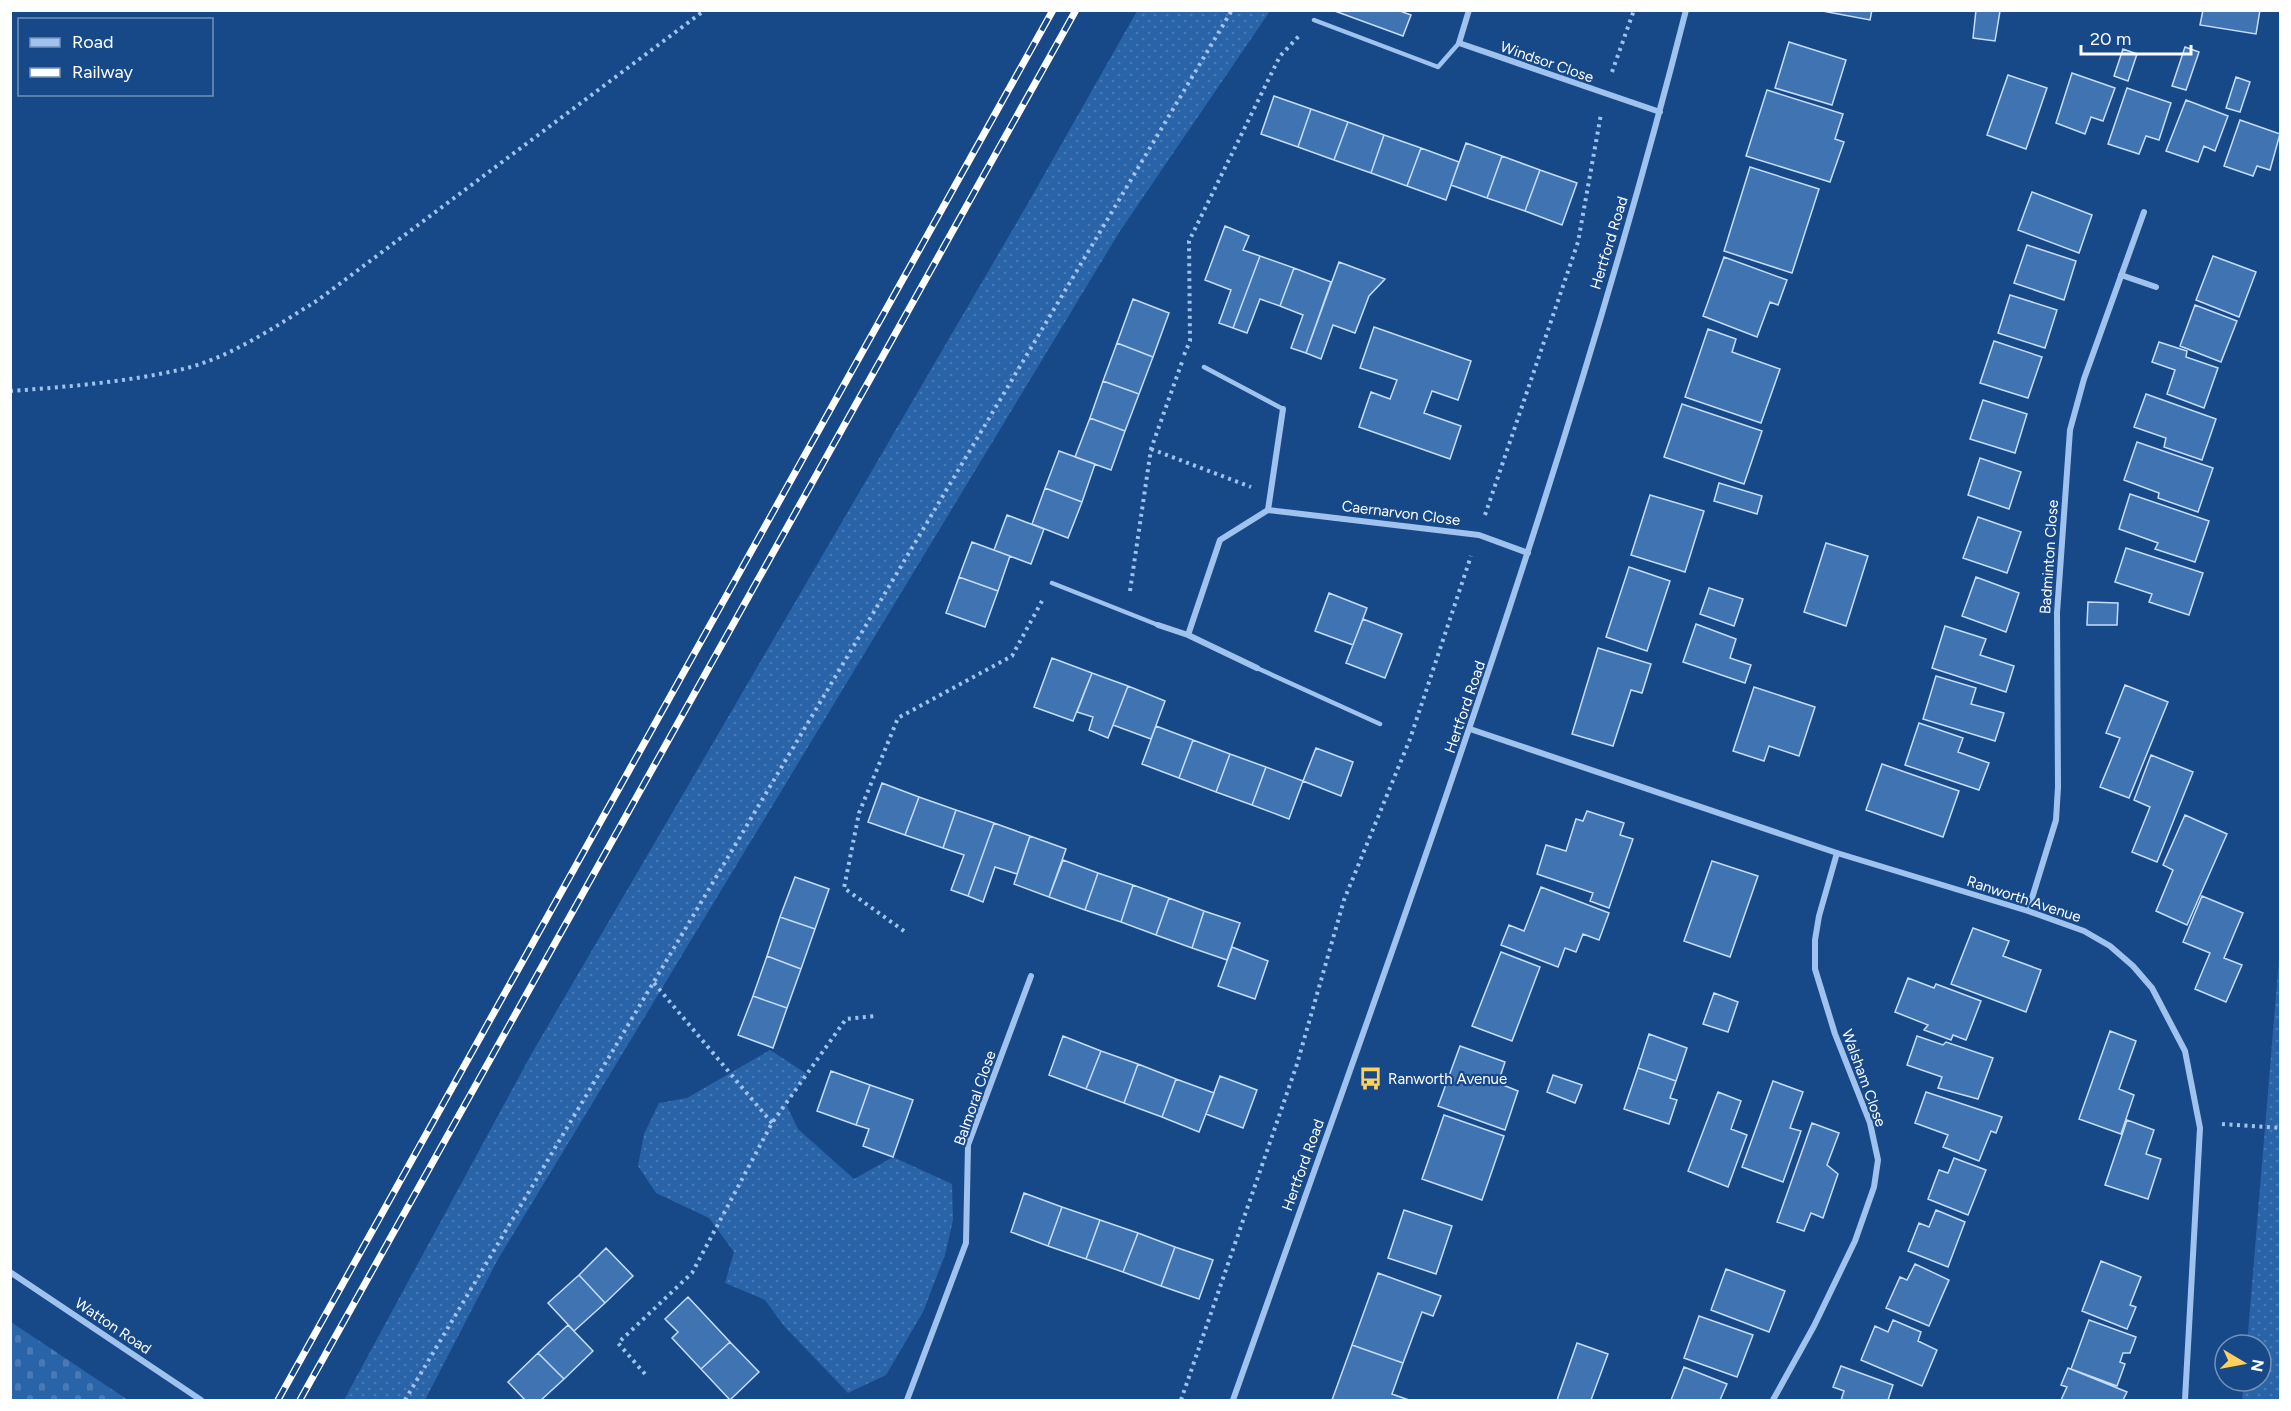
<svg xmlns="http://www.w3.org/2000/svg" width="2291" height="1411" viewBox="0 0 2291 1411" font-family="Figtree,sans-serif">
	<style>
		.grass { fill: url(#grass-dots) }
		.cemetery { fill: url(#cemetery-stones) }
		.building { fill: #3f73b2; stroke: #c5ddfa; stroke-width: 1.5 }
		.lines { fill: none; stroke-linecap: round; stroke-linejoin: round }
		.path { stroke: #9fc3ee; stroke-width: 4; stroke-dasharray: 3 4.5; stroke-linecap: butt }
		.service { stroke: #9fc3ee; stroke-width: 4.5 }
		.minor { stroke: #9fc3ee; stroke-width: 6 }
		.rail-casing { stroke: #fff; stroke-width: 7 }
		.rail { stroke: #174989; stroke-width: 4.5; stroke-dasharray: 14; stroke-linecap: butt }
		.labels { text-anchor: middle; dominant-baseline: central; stroke-width: 4.5; stroke-linejoin: round; paint-order: stroke }
		.street-label { font-size: 15px; fill: #fff; stroke: #174989 }
		.poi-label { font-size: 15px; fill: #fff; stroke: #174989; text-anchor: start }
	</style>
	<defs>
		<pattern id="grass-dots" width="8" height="8" patternUnits="userSpaceOnUse" patternTransform="scale(1.5)"><rect width="8" height="8" fill="#2963a8"/><path d="M2 2h.1M6 6h.1" fill="none" stroke="#497ab5" stroke-width="1.8" stroke-linecap="round"/></pattern>
		<pattern id="cemetery-stones" width="16" height="16" patternUnits="userSpaceOnUse" patternTransform="scale(1.5)"><rect width="16" height="16" fill="#2963a8"/><path d="M2 7V4a2 2 0 0 1 4 0v3zM10 15v-3a2 2 0 0 1 4 0v3z" fill="#497ab5"/></pattern>
	</defs>
	<rect width="100%" height="100%" fill="#174989"/>
	<path class="grass" d="M 1137,11 L 1270,11 L 1120,231 L 497,1261 L 425,1400 L 344,1400 L 532,1053 L 1027,205 Z
		M 2280,947 L 2280,1400 L 2242,1400 L 2244,1381 L 2261,1381 L 2261,1345 L 2247,1345 Z
		M 770,1050 L 807,1074 L 786,1104 L 798,1129 L 854,1179 L 893,1157 L 952,1184 L 953,1220 L 945,1255 L 923,1312 L 886,1375 L 848,1393 L 784,1326 L 765,1300 L 725,1283 L 734,1252 L 709,1218 L 656,1193 L 638,1166 L 644,1134 L 659,1103 L 687,1098 Z"/>
	<path class="cemetery" d="M 10,1322 L 11,1322 L 128,1400 L 11,1400 Z"/>
	<path class="building" d="M 1332,10 L 1397,10 L 1411,15 L 1403,36 Z
		M 1817,10 L 1872,10 L 1870,20 Z
		M 1976,10 L 2000,11 L 1995,41 L 1973,38 Z
		M 2203,10 L 2260,10 L 2256,34 L 2200,25 Z
		M 1789,42 L 1846,60 L 1832,105 L 1775,88 Z
		M 2185,47 L 2199,52 L 2186,90 L 2172,86 Z
		M 2123,49 L 2137,54 L 2128,81 L 2114,76 Z
		M 2072,73 L 2115,88 L 2103,121 L 2091,117 L 2085,134 L 2056,123 Z
		M 2008,75 L 2047,88 L 2026,149 L 1987,135 Z
		M 2236,77 L 2250,82 L 2240,112 L 2226,108 Z
		M 2127,88 L 2171,103 L 2159,140 L 2146,136 L 2139,154 L 2108,144 Z
		M 1767,90 L 1843,114 L 1835,139 L 1844,142 L 1830,182 L 1746,156 Z
		M 1274,96 L 1311,109 L 1298,147 L 1261,134 Z
		M 2186,100 L 2228,116 L 2215,151 L 2204,146 L 2198,162 L 2166,151 Z
		M 1311,109 L 1348,122 L 1334,160 L 1298,147 Z
		M 2240,120 L 2280,134 L 2270,170 L 2257,166 L 2253,176 L 2224,166 Z
		M 1348,122 L 1384,135 L 1371,173 L 1334,160 Z
		M 1384,135 L 1421,148 L 1407,186 L 1371,173 Z
		M 1466,143 L 1502,156 L 1487,198 L 1451,185 Z
		M 1421,148 L 1459,162 L 1446,200 L 1407,186 Z
		M 1502,156 L 1540,170 L 1525,211 L 1487,198 Z
		M 1750,167 L 1819,189 L 1792,273 L 1724,251 Z
		M 1540,170 L 1577,183 L 1562,225 L 1525,211 Z
		M 2032,192 L 2092,215 L 2079,253 L 2018,230 Z
		M 1225,226 L 1249,236 L 1243,250 L 1260,256 L 1233,328 L 1219,323 L 1231,290 L 1205,280 Z
		M 2027,245 L 2076,261 L 2064,300 L 2014,283 Z
		M 1260,256 L 1294,268 L 1280,306 L 1260,299 L 1247,333 L 1233,328 Z
		M 2213,256 L 2256,272 L 2239,317 L 2196,300 Z
		M 1724,257 L 1787,280 L 1778,305 L 1770,302 L 1757,337 L 1703,316 Z
		M 1339,262 L 1385,279 L 1369,296 L 1355,333 L 1333,325 L 1321,359 L 1306,353 Z
		M 1294,268 L 1331,282 L 1306,353 L 1291,348 L 1303,315 L 1280,306 Z
		M 2010,295 L 2057,310 L 2045,348 L 1998,333 Z
		M 1133,299 L 1169,313 L 1153,357 L 1117,343 Z
		M 2195,305 L 2237,321 L 2221,362 L 2180,346 Z
		M 1374,327 L 1471,361 L 1458,400 L 1432,391 L 1424,413 L 1461,426 L 1450,459 L 1359,427 L 1371,392 L 1390,399 L 1397,380 L 1360,368 Z
		M 1708,329 L 1736,339 L 1732,352 L 1780,369 L 1761,423 L 1685,397 Z
		M 1994,341 L 2042,357 L 2028,398 L 1980,383 Z
		M 2159,342 L 2187,351 L 2186,357 L 2218,368 L 2204,408 L 2167,394 L 2175,370 L 2152,362 Z
		M 1117,343 L 1153,357 L 1139,394 L 1103,381 Z
		M 1103,381 L 1139,394 L 1125,431 L 1090,418 Z
		M 2146,394 L 2216,419 L 2202,460 L 2164,447 L 2166,438 L 2134,427 Z
		M 1983,400 L 2027,414 L 2015,453 L 1970,439 Z
		M 1682,404 L 1762,431 L 1744,484 L 1664,457 Z
		M 1090,418 L 1125,431 L 1111,470 L 1075,457 Z
		M 2137,442 L 2213,468 L 2198,512 L 2158,498 L 2159,493 L 2124,480 Z
		M 1059,451 L 1095,464 L 1082,502 L 1045,488 Z
		M 1980,458 L 2021,472 L 2009,509 L 1968,495 Z
		M 1719,483 L 1762,496 L 1757,514 L 1714,501 Z
		M 1045,488 L 1082,502 L 1068,538 L 1032,524 Z
		M 2130,494 L 2209,521 L 2195,562 L 2155,549 L 2158,543 L 2119,529 Z
		M 1650,495 L 1704,511 L 1685,572 L 1631,555 Z
		M 1007,515 L 1044,529 L 1031,564 L 994,550 Z
		M 1978,517 L 2021,532 L 2007,573 L 1963,558 Z
		M 972,542 L 1010,556 L 998,591 L 959,577 Z
		M 1826,543 L 1868,556 L 1846,626 L 1804,612 Z
		M 2126,548 L 2203,573 L 2189,615 L 2149,602 L 2152,594 L 2115,582 Z
		M 1629,567 L 1670,581 L 1647,651 L 1606,637 Z
		M 959,577 L 998,591 L 985,627 L 946,613 Z
		M 1976,577 L 2019,593 L 2006,632 L 1962,616 Z
		M 1709,588 L 1743,599 L 1734,626 L 1700,614 Z
		M 1329,593 L 1367,608 L 1353,645 L 1315,631 Z
		M 2088,602 L 2118,603 L 2117,625 L 2087,625 Z
		M 1363,619 L 1402,634 L 1385,678 L 1346,663 Z
		M 1696,624 L 1736,639 L 1730,658 L 1751,665 L 1745,683 L 1683,662 Z
		M 1945,626 L 1986,639 L 1980,655 L 2014,666 L 2006,692 L 1932,668 Z
		M 1598,648 L 1651,664 L 1642,693 L 1631,690 L 1613,746 L 1572,734 Z
		M 1052,658 L 1092,673 L 1073,721 L 1034,707 Z
		M 1092,673 L 1128,686 L 1108,738 L 1089,730 L 1093,717 L 1077,712 Z
		M 1936,676 L 1976,688 L 1971,704 L 2004,713 L 1995,741 L 1923,719 Z
		M 2125,685 L 2168,702 L 2129,798 L 2100,787 L 2120,738 L 2106,733 Z
		M 1128,686 L 1165,701 L 1151,739 L 1113,725 Z
		M 1754,687 L 1815,707 L 1799,756 L 1769,746 L 1764,761 L 1733,751 Z
		M 1919,723 L 1963,738 L 1958,752 L 1989,763 L 1979,790 L 1905,765 Z
		M 1156,726 L 1193,740 L 1179,778 L 1142,764 Z
		M 1193,740 L 1230,754 L 1216,792 L 1179,778 Z
		M 1316,748 L 1353,762 L 1341,796 L 1303,781 Z
		M 1230,754 L 1266,767 L 1252,805 L 1216,792 Z
		M 2151,755 L 2193,772 L 2157,862 L 2132,852 L 2150,807 L 2134,800 Z
		M 1882,764 L 1959,791 L 1943,837 L 1866,810 Z
		M 1266,767 L 1303,781 L 1289,819 L 1252,805 Z
		M 882,783 L 919,797 L 905,835 L 868,822 Z
		M 919,797 L 956,810 L 943,848 L 905,835 Z
		M 956,810 L 994,823 L 968,896 L 951,890 L 964,855 L 943,848 Z
		M 1587,811 L 1624,823 L 1620,835 L 1633,839 L 1609,908 L 1590,901 L 1593,893 L 1537,874 L 1546,845 L 1566,851 L 1576,819 L 1583,821 Z
		M 2185,815 L 2227,834 L 2187,925 L 2156,911 L 2173,870 L 2163,865 Z
		M 994,823 L 1030,836 L 1017,874 L 995,867 L 983,902 L 968,896 Z
		M 1030,836 L 1066,849 L 1049,897 L 1014,884 Z
		M 1063,860 L 1098,873 L 1085,910 L 1049,897 Z
		M 1712,861 L 1758,876 L 1730,957 L 1684,941 Z
		M 1098,873 L 1133,885 L 1121,922 L 1085,910 Z
		M 795,877 L 829,889 L 815,929 L 780,917 Z
		M 1133,885 L 1169,898 L 1156,935 L 1121,922 Z
		M 1541,887 L 1609,913 L 1599,940 L 1583,934 L 1576,952 L 1565,948 L 1558,967 L 1501,945 L 1509,925 L 1524,931 Z
		M 2202,896 L 2243,913 L 2224,958 L 2242,965 L 2226,1002 L 2195,989 L 2210,953 L 2183,942 Z
		M 1169,898 L 1204,911 L 1192,948 L 1156,935 Z
		M 1204,911 L 1240,923 L 1227,960 L 1192,948 Z
		M 780,917 L 815,929 L 801,969 L 767,956 Z
		M 1973,928 L 2009,941 L 2003,956 L 2041,970 L 2026,1012 L 1951,984 Z
		M 1232,947 L 1268,961 L 1255,999 L 1218,986 Z
		M 1501,952 L 1540,967 L 1512,1041 L 1472,1026 Z
		M 767,956 L 801,969 L 787,1008 L 753,996 Z
		M 1908,978 L 1934,988 L 1936,984 L 1981,1001 L 1966,1040 L 1953,1035 L 1951,1040 L 1924,1030 L 1928,1025 L 1895,1012 Z
		M 1714,993 L 1738,1002 L 1728,1032 L 1703,1024 Z
		M 753,996 L 787,1008 L 773,1048 L 738,1035 Z
		M 2110,1031 L 2136,1041 L 2119,1089 L 2134,1095 L 2121,1134 L 2079,1119 Z
		M 1649,1034 L 1687,1048 L 1676,1081 L 1638,1068 Z
		M 1063,1036 L 1101,1051 L 1086,1089 L 1049,1075 Z
		M 1917,1036 L 1943,1045 L 1946,1042 L 1993,1058 L 1978,1099 L 1938,1088 L 1942,1077 L 1907,1065 Z
		M 1460,1046 L 1505,1062 L 1498,1083 L 1518,1091 L 1505,1130 L 1438,1106 Z
		M 1101,1051 L 1138,1064 L 1124,1103 L 1086,1089 Z
		M 1138,1064 L 1176,1079 L 1162,1117 L 1124,1103 Z
		M 1638,1068 L 1676,1081 L 1670,1098 L 1677,1100 L 1669,1124 L 1624,1109 Z
		M 831,1071 L 870,1085 L 856,1125 L 817,1111 Z
		M 1553,1075 L 1582,1085 L 1575,1103 L 1547,1092 Z
		M 1220,1076 L 1257,1090 L 1243,1128 L 1206,1114 Z
		M 1176,1079 L 1214,1093 L 1199,1132 L 1162,1117 Z
		M 1773,1081 L 1803,1092 L 1790,1128 L 1801,1131 L 1783,1182 L 1742,1167 Z
		M 870,1085 L 913,1100 L 893,1157 L 863,1146 L 869,1129 L 856,1125 Z
		M 1718,1092 L 1741,1101 L 1731,1129 L 1747,1135 L 1728,1187 L 1688,1171 Z
		M 1926,1092 L 2002,1117 L 1996,1133 L 1991,1131 L 1979,1161 L 1943,1147 L 1948,1135 L 1915,1123 Z
		M 1444,1115 L 1504,1136 L 1482,1200 L 1422,1179 Z
		M 2127,1120 L 2154,1130 L 2146,1154 L 2161,1159 L 2148,1199 L 2105,1185 Z
		M 1812,1123 L 1839,1133 L 1827,1165 L 1838,1174 L 1823,1218 L 1811,1213 L 1804,1231 L 1777,1222 Z
		M 1954,1158 L 1986,1170 L 1968,1215 L 1928,1199 L 1939,1170 L 1948,1173 Z
		M 1024,1193 L 1062,1207 L 1048,1246 L 1011,1232 Z
		M 1062,1207 L 1100,1220 L 1086,1259 L 1048,1246 Z
		M 1404,1210 L 1452,1226 L 1436,1274 L 1388,1258 Z
		M 1936,1210 L 1965,1222 L 1948,1267 L 1908,1251 L 1919,1223 L 1929,1227 Z
		M 1100,1220 L 1138,1233 L 1123,1272 L 1086,1259 Z
		M 1138,1233 L 1175,1247 L 1161,1286 L 1123,1272 Z
		M 1175,1247 L 1213,1260 L 1199,1299 L 1161,1286 Z
		M 606,1248 L 633,1276 L 605,1303 L 579,1275 Z
		M 2101,1261 L 2141,1277 L 2130,1305 L 2136,1307 L 2127,1329 L 2082,1311 Z
		M 1915,1264 L 1949,1280 L 1929,1326 L 1886,1308 L 1900,1277 L 1907,1280 Z
		M 1726,1269 L 1785,1291 L 1769,1332 L 1711,1310 Z
		M 1378,1273 L 1441,1296 L 1433,1316 L 1422,1312 L 1403,1363 L 1352,1345 Z
		M 579,1275 L 605,1303 L 574,1331 L 548,1303 Z
		M 688,1297 L 730,1342 L 701,1369 L 672,1338 L 678,1332 L 665,1319 Z
		M 1699,1316 L 1753,1335 L 1737,1377 L 1684,1358 Z
		M 1893,1320 L 1921,1332 L 1918,1341 L 1937,1350 L 1922,1386 L 1861,1360 L 1875,1326 L 1888,1332 Z
		M 2089,1320 L 2136,1337 L 2130,1353 L 2123,1353 L 2120,1362 L 2125,1364 L 2117,1386 L 2071,1369 Z
		M 568,1325 L 593,1351 L 564,1379 L 538,1353 Z
		M 730,1342 L 759,1372 L 730,1400 L 701,1369 Z
		M 1577,1343 L 1608,1354 L 1591,1400 L 1557,1400 Z
		M 1352,1345 L 1403,1363 L 1392,1394 L 1409,1400 L 1332,1400 Z
		M 538,1353 L 564,1379 L 541,1400 L 525,1400 L 508,1382 Z
		M 1841,1366 L 1893,1385 L 1888,1400 L 1841,1400 L 1844,1391 L 1833,1387 Z
		M 1684,1367 L 1727,1384 L 1720,1400 L 1671,1400 Z
		M 2068,1368 L 2127,1392 L 2123,1400 L 2061,1400 L 2067,1387 L 2061,1385 Z"/>
	<g class="lines">
		<path class="path" d="M 1612,72 L 1634,10
			M 1184,355 L 1190,341 L 1189,241 L 1280,56 L 1299,36
			M 10,391 C 66,387 125,382 179,370 C 229,359 276,326 318,300 L 705,10
			M 1151,449 L 1251,487
			M 1485,515 L 1578,242 L 1601,114
			M 1130,591 L 1151,449 L 1182,362
			M 904,931 L 844,888 L 859,813 L 898,718 L 1012,656 L 1042,601
			M 654,983 L 772,1123
			M 2222,1124 L 2280,1128
			M 645,1374 L 618,1343 L 692,1273 L 772,1123 L 846,1019 L 875,1016
			M 405,1400 L 1232,10
			M 1181,1400 L 1297,1064 L 1344,900 L 1410,739 L 1471,556"/>
		<path class="service" d="M 1314,20 L 1438,67 L 1459,43
			M 1204,367 L 1283,409
			M 1052,583 L 1158,625
			M 1257,668 L 1380,724"/>
		<path class="minor" d="M 1469,10 L 1459,43 L 1660,112
			M 2121,275 L 2156,287
			M 1268,510 L 1283,409
			M 1158,625 L 1188,635 L 1257,668
			M 1188,635 L 1220,540 L 1268,510 L 1479,535 L 1528,553
			M 1470,729 L 1837,853 L 2028,911 L 2084,931 L 2110,946 L 2133,966 L 2152,988 L 2185,1051 L 2200,1128 L 2185,1400
			M 2028,911 L 2056,820 L 2058,787 L 2057,613 L 2070,430 L 2084,379 L 2144,212
			M 10,1272 L 201,1400
			M 907,1400 L 966,1243 L 968,1145 L 1031,976
			M 1233,1400 C 1395,941 1566,483 1686,10
			M 1773,1400 L 1814,1326 L 1855,1241 L 1874,1187 L 1878,1160 L 1870,1123 L 1835,1034 L 1815,969 L 1815,940 L 1819,916 L 1837,853"/>
		<defs>
			<path id="rail" d="M 278,1400 L 1053,10
				M 300,1400 L 1076,10"/>
		</defs>
		<use href="#rail" class="rail-casing"/>
		<use href="#rail" class="rail"/>
	</g>
	<defs>
		<symbol id="bus-bare" viewBox="-9 -9 18 18"><path d="M-5-6H5V4H4V6H2V4H-2V6H-4V4H-5ZM-3.5-4V0h7V-4ZM-3.5 1.2v1.5H-2V1.2ZM2 1.2v1.5H3.5V1.2Z" fill="#ffd05c" stroke="#174989" stroke-width="2.5" paint-order="stroke"/></symbol>
	</defs>
	<g fill-rule="evenodd">
		<use href="#bus-bare" x="1354" y="1062" width="33" height="33"/>
	</g>
	<g class="labels">
		<g class="street-label">
			<text transform="translate(1547 62) rotate(19)">Windsor Close</text>
			<text transform="translate(1609 243) rotate(-73)">Hertford Road</text>
			<text transform="translate(1401 513) rotate(7)">Caernarvon Close</text>
			<text transform="translate(2049 557) rotate(-86)">Badminton Close</text>
			<text transform="translate(1465 707) rotate(-71)">Hertford Road</text>
			<text transform="translate(2024 899) rotate(18)">Ranworth Avenue</text>
			<text transform="translate(1864 1078) rotate(70)">Walsham Close</text>
			<text transform="translate(975 1098) rotate(-71)">Balmoral Close</text>
			<text transform="translate(1303 1165) rotate(-70)">Hertford Road</text>
			<text transform="translate(113 1326) rotate(34)">Watton Road</text>
		</g>
		<g class="poi-label">
			<text x="1388" y="1079">Ranworth Avenue</text>
		</g>
	</g>
	<rect width="2291" height="1411" fill="none" stroke="#ffffff" stroke-width="24"/>
	<rect x="18" y="18" width="195" height="78" fill="#174989" stroke="#7492b8" stroke-width="1.5"/>
	<rect x="30" y="38" width="30" height="9" fill="#9fc3ee" stroke="#7492b8" stroke-width="1.5"/>
	<text x="72" y="48" font-size="18" fill="#ffffff">Road</text>
	<rect x="30" y="68" width="30" height="9" fill="#ffffff" stroke="#7492b8" stroke-width="1.5"/>
	<text x="72" y="78" font-size="18" fill="#ffffff">Railway</text>
	<g transform="translate(2243 1363) rotate(100)"><circle r="28" fill="#174989" stroke="#7492b8" stroke-width="1.5"/>
	<path d="M0-4.5L10 22L0 15L-10 22Z" fill="#ffd05c"/>
	<text y="-9" font-size="16" font-weight="bold" text-anchor="middle" fill="#ffffff">N</text>
	</g>
	<path d="M2081 45v9h110v-9" fill="none" stroke="#ffffff" stroke-width="3"/>
	<text x="2090" y="45" font-size="18" fill="#ffffff" stroke="#174989" stroke-width="4.5" paint-order="stroke">20 m</text>
</svg>
